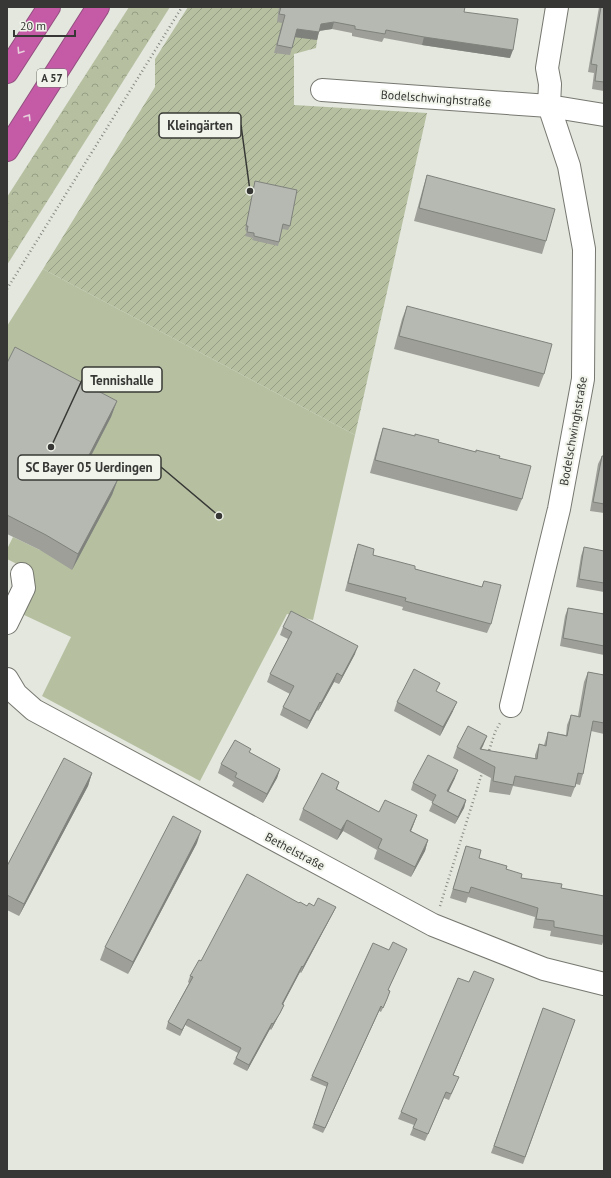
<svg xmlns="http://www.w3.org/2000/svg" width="611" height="1178" viewBox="0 0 611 1178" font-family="'PT Sans',sans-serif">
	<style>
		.forest { fill: url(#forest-crowns) }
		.garden { fill: url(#garden-furrows) }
		.pitch { fill: #b6c0a1 }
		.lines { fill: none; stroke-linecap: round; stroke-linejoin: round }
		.minor-casing { stroke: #767870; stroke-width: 24 }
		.motorway-casing { stroke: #934f7f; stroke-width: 24 }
		.path { stroke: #878983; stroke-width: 2.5; stroke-dasharray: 1 3; stroke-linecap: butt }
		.minor { stroke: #fff; stroke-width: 22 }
		.motorway { stroke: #c55ba7; stroke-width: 22 }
		.wall { fill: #9d9f98 }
		.shaded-wall { fill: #7f827c }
		.building { fill: #b6b9b1; stroke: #7f827c }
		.oneway { stroke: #e6ceda }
		.labels { text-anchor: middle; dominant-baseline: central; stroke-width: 4; stroke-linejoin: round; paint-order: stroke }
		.shield { fill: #f1f4eb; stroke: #6f706c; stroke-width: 1 }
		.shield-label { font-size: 11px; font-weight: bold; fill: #373835 }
		.street-label { font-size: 12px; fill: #373835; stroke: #f1f4eb }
		.leader { fill: none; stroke: #373835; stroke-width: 1.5 }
		.callout-dot { fill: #373835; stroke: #f1f4eb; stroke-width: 1.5 }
		.callout { fill: #f1f4eb; stroke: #373835; stroke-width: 1.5 }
		.callout-label { font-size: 13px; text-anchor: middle; font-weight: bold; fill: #373835 }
	</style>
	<defs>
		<pattern id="forest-crowns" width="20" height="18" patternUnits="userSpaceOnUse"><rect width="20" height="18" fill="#b6c0a1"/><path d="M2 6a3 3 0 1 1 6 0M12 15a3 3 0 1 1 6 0" fill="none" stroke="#959d84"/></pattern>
		<pattern id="garden-furrows" width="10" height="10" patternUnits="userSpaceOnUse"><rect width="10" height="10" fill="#b6c0a1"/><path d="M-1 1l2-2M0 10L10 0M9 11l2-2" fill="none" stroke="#959d84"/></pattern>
	</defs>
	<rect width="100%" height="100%" fill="#e4e7de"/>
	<path class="forest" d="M 129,7 L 170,7 L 7,265 L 7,197 Z"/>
	<path class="garden" d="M 188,7 L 322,7 L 316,48 L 294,54 L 294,105 L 427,113 L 355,435 L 43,269 L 155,87 L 155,59 Z"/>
	<path class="pitch" d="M 43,269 L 355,435 L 313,620 L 287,614 L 200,781 L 42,696 L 71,637 L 22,614 L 27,575 L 17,564 L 7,559 L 7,549 L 13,537 L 40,550 L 112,495 L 80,477 L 7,367 L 7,326 Z"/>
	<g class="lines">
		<defs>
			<path id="minor" d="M 322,90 L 549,106 L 604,115
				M 7,623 L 24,588 L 22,574
				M 7,679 L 16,694 L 34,710 L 433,925 L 544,969 L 604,984
				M 511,706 L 559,509 L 583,379 L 584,249 L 569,166 L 549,106 L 550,84 L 547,68 L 557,7"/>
			<path id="motorway" d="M 7,72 L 49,7
				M 7,150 L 98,7"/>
		</defs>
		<use href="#minor" class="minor-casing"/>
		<use href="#motorway" class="motorway-casing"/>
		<path class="path" d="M 7,289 L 182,7
			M 488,754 L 495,732 L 500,723
			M 440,906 L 483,770"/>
		<use href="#minor" class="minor"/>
		<use href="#motorway" class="motorway"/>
	</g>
	<path class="wall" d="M 279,7 L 463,7 L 464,12 L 510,58 L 422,45 L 384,38 L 382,42 L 352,36 L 352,33 L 332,29 L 319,31 L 317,40 L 295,37 L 292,48 L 290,55 L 274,53 L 282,23 L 277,22 Z
		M 599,7 L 604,7 L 604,91 L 592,89 L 594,73 L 588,72 Z
		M 427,175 L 546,241 L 542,254 L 414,221 L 423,188 Z
		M 255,181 L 290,226 L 288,230 L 282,229 L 279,242 L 278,246 L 252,240 L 253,238 L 245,236 L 247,231 L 245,230 L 254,186 Z
		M 407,306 L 544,374 L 539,387 L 394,349 L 402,319 Z
		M 7,363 L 117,401 L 111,417 L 88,462 L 118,479 L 112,495 L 72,570 L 40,550 L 7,534 Z
		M 383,428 L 438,442 L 499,458 L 522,499 L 517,511 L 370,473 L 379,440 Z
		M 602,456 L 604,456 L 604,513 L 590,511 L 598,464 Z
		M 358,544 L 373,555 L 415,569 L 482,587 L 484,581 L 491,624 L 487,633 L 402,610 L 403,607 L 345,591 L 355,553 Z
		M 584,547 L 604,551 L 604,592 L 576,587 L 581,556 Z
		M 568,608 L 604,614 L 604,655 L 560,646 L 565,616 Z
		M 283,627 L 355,654 L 339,684 L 334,682 L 318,711 L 317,710 L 307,729 L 280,715 L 283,707 L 290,694 L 267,682 L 270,674 L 288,639 L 280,635 Z
		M 588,672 L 604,675 L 604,734 L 591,731 L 583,774 L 580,785 L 576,784 L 571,797 L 513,786 L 510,795 L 489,792 L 491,778 L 453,758 L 457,747 L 487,736 L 481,749 L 535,759 L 535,755 L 539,744 L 544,745 L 548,732 L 566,735 L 567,725 L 571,715 L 578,716 L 584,682 Z
		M 397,702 L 453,711 L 440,736 L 394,711 Z
		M 250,753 L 280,769 L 277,778 L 263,803 L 232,786 L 234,782 L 218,773 L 221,764 Z
		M 92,773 L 88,786 L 19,916 L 7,910 L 7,866 Z
		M 455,778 L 448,791 L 466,800 L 464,808 L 455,824 L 429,811 L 433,802 L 411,790 L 413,783 Z
		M 339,782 L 337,789 L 379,812 L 417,815 L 411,831 L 428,840 L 425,851 L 411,877 L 374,859 L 377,850 L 343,831 L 337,840 L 299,820 L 303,809 Z
		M 197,843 L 128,974 L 100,960 L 105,947 Z
		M 466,846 L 479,858 L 506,869 L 521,878 L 561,888 L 604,896 L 604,939 L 602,945 L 550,936 L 551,931 L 533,928 L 535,917 L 468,897 L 466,903 L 450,898 Z
		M 299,903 L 307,906 L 314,906 L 336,907 L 333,913 L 301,973 L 300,972 L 283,1004 L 284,1005 L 277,1019 L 271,1030 L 270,1029 L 247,1071 L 233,1064 L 238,1053 L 185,1025 L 180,1036 L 166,1029 L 168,1022 L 189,983 L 188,982 L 190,976 L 201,961 Z
		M 407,949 L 388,990 L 390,991 L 385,1004 L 381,1012 L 379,1011 L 323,1133 L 312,1128 L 327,1087 L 310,1080 L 312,1076 L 389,950 Z
		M 469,982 L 491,986 L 453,1075 L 456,1084 L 449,1100 L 444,1098 L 425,1141 L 410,1135 L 414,1125 L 398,1119 L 401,1112 Z
		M 543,1008 L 575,1020 L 523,1164 L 491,1153 Z"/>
	<path class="shaded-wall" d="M 334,22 L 332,29 L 318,31 L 321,24 Z
		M 297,29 L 319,32 L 317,40 L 294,37 Z
		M 424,37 L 513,50 L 510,58 L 422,45 Z
		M 117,401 L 111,417 L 80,477 L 86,461 Z
		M 118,479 L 112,495 L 72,570 L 78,554 Z
		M 358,646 L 355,654 L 339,684 L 342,676 Z
		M 337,673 L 334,682 L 318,711 L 321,703 Z
		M 320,702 L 317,710 L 307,729 L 310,721 Z
		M 457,702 L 453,711 L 440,736 L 443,727 Z
		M 487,736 L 483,746 L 476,759 L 480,749 Z
		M 280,769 L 277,778 L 263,803 L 267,794 Z
		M 458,770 L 455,778 L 445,799 L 447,791 Z
		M 92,773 L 88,786 L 19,916 L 24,904 Z
		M 466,800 L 464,808 L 455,824 L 458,817 Z
		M 417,815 L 413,826 L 406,842 L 410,831 Z
		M 347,820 L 343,831 L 337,840 L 341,830 Z
		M 201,831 L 197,843 L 128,974 L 133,962 Z
		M 428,840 L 425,851 L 411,877 L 415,867 Z
		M 336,907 L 333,913 L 301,973 L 303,967 Z
		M 302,966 L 300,972 L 280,1010 L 282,1004 Z
		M 494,979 L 491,986 L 451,1081 L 453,1075 Z
		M 284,1005 L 281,1011 L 271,1030 L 273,1024 Z
		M 381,1006 L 379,1011 L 323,1133 L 325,1128 Z
		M 188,1019 L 185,1025 L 180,1036 L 182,1030 Z
		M 272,1023 L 270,1029 L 247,1071 L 249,1065 Z"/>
	<path class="building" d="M 281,7 L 465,7 L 464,12 L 518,19 L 513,50 L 424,37 L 386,30 L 385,34 L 355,29 L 355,26 L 334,22 L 321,24 L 319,32 L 297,29 L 292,48 L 277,45 L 285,15 L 279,14 Z
		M 601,7 L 604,7 L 604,82 L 595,81 L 597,65 L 591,64 Z
		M 427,175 L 555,209 L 546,241 L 419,208 Z
		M 255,181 L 297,190 L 290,226 L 283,224 L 279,242 L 254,236 L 254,233 L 247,232 L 248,226 L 246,226 Z
		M 407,306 L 552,344 L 544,374 L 399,336 Z
		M 15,347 L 117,401 L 86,461 L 118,479 L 78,554 L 46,535 L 7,515 L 7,363 Z
		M 383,428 L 415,436 L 415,434 L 439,440 L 438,442 L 476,452 L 476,450 L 500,456 L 499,458 L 531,466 L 522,499 L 375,460 Z
		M 602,456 L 604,456 L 604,504 L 593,502 Z
		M 358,544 L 374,549 L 373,555 L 415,566 L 415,569 L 482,587 L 484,581 L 501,585 L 491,624 L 405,601 L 406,598 L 348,583 Z
		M 584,547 L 604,551 L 604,583 L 579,579 Z
		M 568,608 L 604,614 L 604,646 L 563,638 Z
		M 291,611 L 358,646 L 342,676 L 337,673 L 321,703 L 320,702 L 310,721 L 283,707 L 294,686 L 270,674 L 292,632 L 283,627 Z
		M 414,669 L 440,683 L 436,691 L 457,702 L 443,727 L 397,702 Z
		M 588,672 L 604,675 L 604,723 L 593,721 L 583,774 L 578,773 L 575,787 L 515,776 L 513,785 L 493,781 L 495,767 L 457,747 L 468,726 L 487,736 L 480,749 L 537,759 L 539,744 L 546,746 L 548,732 L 567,736 L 571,715 L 580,717 Z
		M 235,740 L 251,749 L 249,752 L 280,769 L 267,794 L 235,777 L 237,773 L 221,764 Z
		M 428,755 L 458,770 L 447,791 L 466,800 L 458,817 L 432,803 L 436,795 L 413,783 Z
		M 64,758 L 92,773 L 24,904 L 7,895 L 7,866 Z
		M 322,773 L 339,782 L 336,789 L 379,812 L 385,800 L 417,815 L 410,831 L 428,840 L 415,867 L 378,848 L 382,839 L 347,820 L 341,830 L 303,809 Z
		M 173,816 L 201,831 L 133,962 L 105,947 Z
		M 466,846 L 481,850 L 479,858 L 507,866 L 506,869 L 522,874 L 521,878 L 562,884 L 561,888 L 604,896 L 604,936 L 554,927 L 554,921 L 536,919 L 538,908 L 471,887 L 469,893 L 453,889 Z
		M 247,874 L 299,903 L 300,902 L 307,906 L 309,903 L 314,906 L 318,898 L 336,907 L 303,967 L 302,966 L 282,1004 L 284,1005 L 280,1013 L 273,1024 L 272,1023 L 249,1065 L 236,1058 L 241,1048 L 188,1019 L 182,1030 L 168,1022 L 193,977 L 190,976 L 199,960 L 201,961 Z
		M 393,942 L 407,949 L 388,990 L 390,991 L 387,999 L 383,1008 L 381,1006 L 325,1128 L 314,1124 L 328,1083 L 312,1076 L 373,943 L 389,950 Z
		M 474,971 L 494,979 L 453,1075 L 459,1077 L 451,1094 L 446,1092 L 428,1134 L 413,1128 L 417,1119 L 401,1112 L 458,978 L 469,982 Z
		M 543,1008 L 575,1020 L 525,1157 L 494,1146 Z"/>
	<defs><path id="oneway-chevron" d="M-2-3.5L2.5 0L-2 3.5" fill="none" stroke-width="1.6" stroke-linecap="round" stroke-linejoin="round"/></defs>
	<g class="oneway">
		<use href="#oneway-chevron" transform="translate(20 51) rotate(123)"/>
		<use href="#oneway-chevron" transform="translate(28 117) rotate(-58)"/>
	</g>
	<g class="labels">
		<rect class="shield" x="37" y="69" width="30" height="18" rx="3"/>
		<g class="shield-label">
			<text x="52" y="78">A 57</text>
		</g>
		<g class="street-label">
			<text transform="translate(436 98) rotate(4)">Bodelschwinghstraße</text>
			<text transform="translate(573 431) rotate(-80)">Bodelschwinghstraße</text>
			<text transform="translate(295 851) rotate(28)">Bethelstraße</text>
		</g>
	</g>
	<path class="leader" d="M250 191L241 125M51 447L82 380M219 516L161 467"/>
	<g class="callout-dot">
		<circle cx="250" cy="191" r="4"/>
		<circle cx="51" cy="447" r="4"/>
		<circle cx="219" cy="516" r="4"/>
	</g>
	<g class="callout">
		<rect x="159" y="113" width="82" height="25" rx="4"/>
		<rect x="82" y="367" width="80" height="25" rx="4"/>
		<rect x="18" y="455" width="143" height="25" rx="4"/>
	</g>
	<g class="callout-label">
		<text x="200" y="130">Kleingärten</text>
		<text x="122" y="385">Tennishalle</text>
		<text x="89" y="472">SC Bayer 05 Uerdingen</text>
	</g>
	<rect width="611" height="1178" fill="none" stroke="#373835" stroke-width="16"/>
	<path d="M14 30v6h61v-6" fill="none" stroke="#373835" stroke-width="2"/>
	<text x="20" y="30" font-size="12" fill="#373835" stroke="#f1f4eb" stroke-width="3" paint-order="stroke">20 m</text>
</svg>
